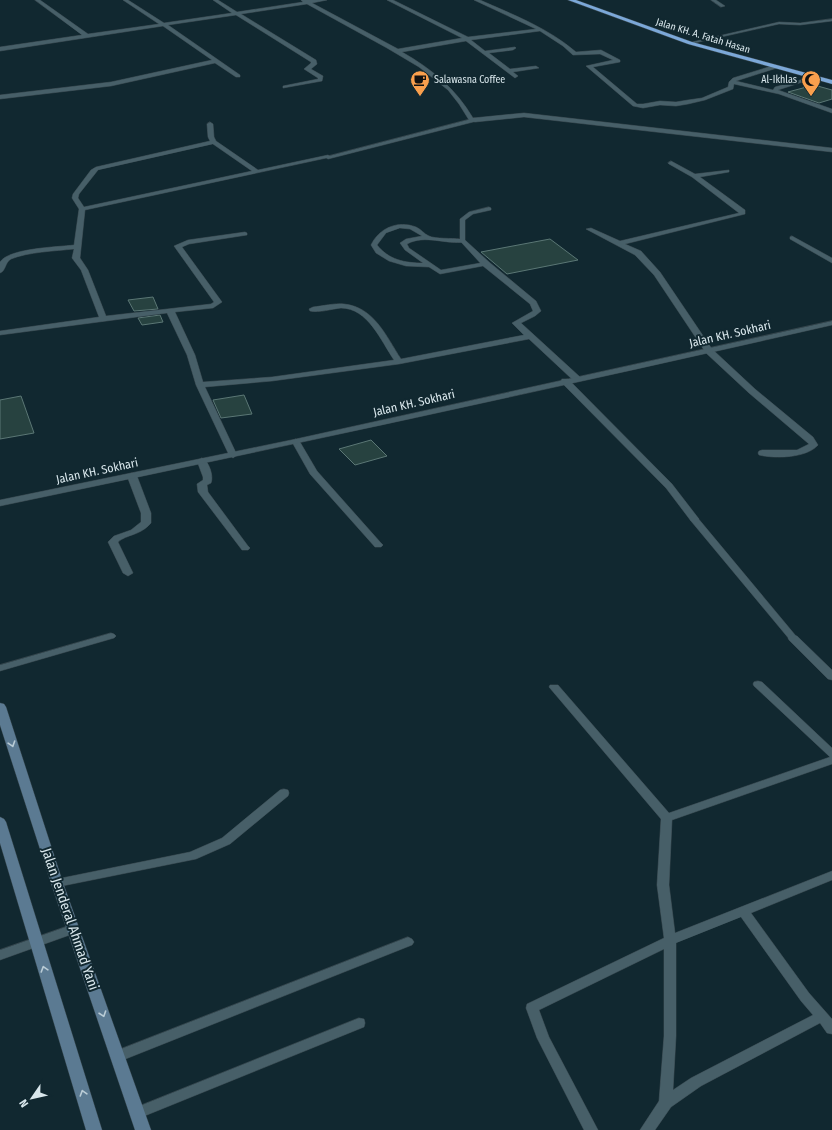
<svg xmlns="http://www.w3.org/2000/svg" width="832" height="1130" viewBox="0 0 832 1130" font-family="'Fira Sans Condensed',sans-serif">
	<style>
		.building { fill: #274240; stroke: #5b7775 }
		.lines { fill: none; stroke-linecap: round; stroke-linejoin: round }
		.service-casing { stroke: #34444b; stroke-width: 1 }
		.minor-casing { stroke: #34444b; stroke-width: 1 }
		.tertiary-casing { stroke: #34444b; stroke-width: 1 }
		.secondary-casing { stroke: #34444b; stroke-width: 1 }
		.trunk-casing { stroke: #34444b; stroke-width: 1 }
		.service { fill: #475f68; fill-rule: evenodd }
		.minor { fill: #475f68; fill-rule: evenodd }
		.tertiary { fill: #475f68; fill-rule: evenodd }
		.secondary { fill: #5b7a92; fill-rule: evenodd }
		.trunk { fill: #7ca8d8; fill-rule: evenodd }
		.oneway { stroke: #baccd6 }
		.labels { text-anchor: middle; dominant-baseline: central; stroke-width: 4; stroke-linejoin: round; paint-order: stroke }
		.far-street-label { font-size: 10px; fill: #d9e7ec; stroke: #112830 }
		.far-poi-label { font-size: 10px; fill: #d9e7ec; stroke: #112830; text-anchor: start }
		.street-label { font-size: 12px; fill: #d9e7ec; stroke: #112830 }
		.near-street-label { font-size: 14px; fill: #d9e7ec; stroke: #112830 }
	</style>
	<rect width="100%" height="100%" fill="#112830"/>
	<path class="building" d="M 814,85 L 832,90 L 832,99 L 819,103 L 788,92 Z
		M 550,239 L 578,260 L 507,274 L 481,252 Z
		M 153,297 L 158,309 L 134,311 L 128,300 Z
		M 160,315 L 163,322 L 142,325 L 138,318 Z
		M 244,395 L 252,414 L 221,418 L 213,400 Z
		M 21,396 L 34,433 L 0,439 L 0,400 Z
		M 371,440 L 387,456 L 355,465 L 339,449 Z"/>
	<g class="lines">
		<defs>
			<path id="service" d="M 711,0 L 716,0 L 725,6 L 721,7 Z
				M 832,19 L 832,21 L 800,25 L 779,24 L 690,44 L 688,43 L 779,22 L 800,23 Z
				M 475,118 L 478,120 L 477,121 L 328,159 L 325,157 Z
				M 489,207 L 491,208 L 491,210 L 473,214 L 465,220 L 465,242 C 446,245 425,234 407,244 L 409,248 L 441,270 L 486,262 L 488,263 L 488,265 L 440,274 L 429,267 L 406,266 L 389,261 L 376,253 L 371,245 C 379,228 398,220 416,227 C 421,229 424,234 429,236 C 435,239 452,238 460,239 L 460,219 L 469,212 ZM 400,228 L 410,229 L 422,236 L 406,239 L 400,243 L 405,250 L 423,263 C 405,263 389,260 377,245 L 386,233 Z
				M 694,516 L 697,517 L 796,636 L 798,638 L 796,640 L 790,640 L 691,521 L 690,519 Z
				M 111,633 L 114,634 L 116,636 L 114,638 L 0,671 L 0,665 Z
				M 758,681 L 762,682 L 832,748 L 832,764 L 672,820 L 669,885 L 675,933 L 832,871 L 832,880 L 751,913 L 809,993 L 832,1019 L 832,1034 L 827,1033 L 820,1023 L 701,1086 L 671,1107 L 655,1130 L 640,1130 L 659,1101 L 664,1036 L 664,949 L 539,1010 L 549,1037 L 598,1130 L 584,1130 L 537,1038 L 526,1008 L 527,1004 L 664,938 L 657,885 L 661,819 L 549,687 L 550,685 L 558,685 L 669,813 L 830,757 L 754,686 L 753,684 L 754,682 ZM 741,917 L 801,1001 L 813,1015 L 691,1078 L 673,1090 L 676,1036 L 676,943 Z
				M 284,789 L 288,790 L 289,793 L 288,796 L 230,844 L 196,859 L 57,887 L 53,886 L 51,883 L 53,880 L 57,879 L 190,852 L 222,838 L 280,790 Z
				M 74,924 L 78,926 L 80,929 L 78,932 L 0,960 L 0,950 Z
				M 408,937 L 412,939 L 414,942 L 412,945 L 123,1060 L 118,1062 L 113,1060 L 111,1056 L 113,1052 Z
				M 359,1018 L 364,1019 L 365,1023 L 364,1027 L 142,1117 L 137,1119 L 132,1117 L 130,1113 L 132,1109 Z"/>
			<path id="minor" d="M 35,0 L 40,0 L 88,34 L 159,24 L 123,0 L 128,0 L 164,23 L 232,13 L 213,0 L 218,0 L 237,12 L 303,2 L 301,0 L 327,0 L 312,3 L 398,49 L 462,38 L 387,0 L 393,0 L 468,37 L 536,29 L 474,0 L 480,0 C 514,15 548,28 576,52 L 601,50 L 620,60 L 620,62 L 593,67 L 637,104 L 643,104 L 660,101 L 676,102 L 688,100 L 702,98 L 728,87 L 729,82 L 733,78 L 775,65 L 777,66 L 777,68 L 736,81 L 773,90 L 775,87 L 815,76 L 815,78 L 778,90 L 832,109 L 832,113 L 779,94 L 734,84 L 733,89 L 705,100 L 688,104 L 676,106 L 660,105 L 643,108 L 633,106 L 586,66 L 613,60 L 600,54 L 573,55 L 563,46 L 540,31 L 471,40 L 485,51 L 515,47 L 516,48 L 513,50 L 489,53 L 510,69 L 536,66 L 539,68 L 513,72 L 518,76 L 515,78 L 466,41 L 402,52 C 432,69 456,89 473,118 L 524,113 L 832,148 L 832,152 L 524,117 L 475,122 L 469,120 L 459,104 L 448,90 L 419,67 L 387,48 L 307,4 L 241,14 L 316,60 L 317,64 L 311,69 L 323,76 L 322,81 L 283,88 L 283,86 L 318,79 L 318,78 L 304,69 L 311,63 L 311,62 L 236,15 L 168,25 L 240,75 L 240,77 L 236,77 L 215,63 L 111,86 L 0,99 L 0,95 L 111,82 L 212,60 L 163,26 L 0,51 L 0,47 L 82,35 Z
				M 210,122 L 213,124 L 214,137 L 216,141 L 258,170 L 328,155 L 331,157 L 85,210 L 80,258 L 88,270 L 106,316 L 211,304 L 214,302 L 174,246 L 188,240 L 245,232 L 247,233 L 247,235 L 189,244 L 182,247 L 222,302 L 213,308 L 175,312 L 195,355 L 203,382 L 272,377 L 394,360 C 381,341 368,308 341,308 C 331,309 320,313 310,311 L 309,309 L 313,307 C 323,306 334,303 344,304 C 374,307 386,336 401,359 L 524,335 L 512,323 L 533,311 L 530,304 L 483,266 L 461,242 L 461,240 L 465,240 L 489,262 L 536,301 L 541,311 L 535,316 L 521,323 L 580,377 L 581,379 L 580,381 L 574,381 L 529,339 L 399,364 L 272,381 L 205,387 L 237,455 L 233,458 L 229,455 L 196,385 L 187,355 L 167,313 L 0,335 L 0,331 L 99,317 L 81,270 L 72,258 L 74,249 C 55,251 28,252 11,259 C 5,262 6,271 0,273 L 0,262 C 9,248 58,247 74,245 L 79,209 L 72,198 L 73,194 L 91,170 L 96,167 L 210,141 L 208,137 L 207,124 ZM 213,144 L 252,171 L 84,207 L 78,198 L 79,194 L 98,170 Z
				M 671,161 L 695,174 L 729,170 L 729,172 L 700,177 L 745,210 L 745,214 L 625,244 L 641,251 L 660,272 L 712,349 L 755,389 L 813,437 L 818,445 C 807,458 775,459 759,455 L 758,453 L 759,451 L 762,450 L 797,450 L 809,444 L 749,393 L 706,353 L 654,275 L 635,255 L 586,229 L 591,228 L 620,241 L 739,213 L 692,177 L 669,164 L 668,163 Z
				M 792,236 L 832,258 L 832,263 L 790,239 L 790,237 Z
				M 562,379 L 568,379 L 672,484 L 699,519 L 697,521 L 691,521 L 666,488 L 562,383 L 561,381 Z
				M 296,439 L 300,442 L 317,471 L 381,543 L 383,545 L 381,547 L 375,547 L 310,474 L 292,442 Z
				M 202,458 C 209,461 214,476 211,483 L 207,485 L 208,492 L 248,546 L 250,548 L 248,550 L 242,550 L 198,492 L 197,484 L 203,480 L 203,477 L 197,461 Z
				M 132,473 L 137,476 L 151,513 L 151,523 C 140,536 127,534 118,542 L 133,573 L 128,576 L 123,573 L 108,542 L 114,536 L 131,530 L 141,522 L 141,513 L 127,476 Z
				M 793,635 L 797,636 L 832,670 L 832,680 L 828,679 L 789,640 L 788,638 L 789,636 Z"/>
			<path id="tertiary" d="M 832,321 L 832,325 C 555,388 278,448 0,506 L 0,500 L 296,439 Z"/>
			<path id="secondary" d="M 0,703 L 4,704 L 6,707 L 63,883 L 151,1130 L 135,1130 L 51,883 L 0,725 Z
				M 0,817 L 4,819 L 6,822 L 102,1130 L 86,1130 L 0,843 Z"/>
			<path id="trunk" d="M 568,0 L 576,0 L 692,42 L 832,80 L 832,84 L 688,44 Z"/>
		</defs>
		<use href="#service" class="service-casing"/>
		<use href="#minor" class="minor-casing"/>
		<use href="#tertiary" class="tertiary-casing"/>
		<use href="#secondary" class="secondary-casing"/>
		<use href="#trunk" class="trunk-casing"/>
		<use href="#service" class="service"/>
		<use href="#minor" class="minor"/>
		<use href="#tertiary" class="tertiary"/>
		<use href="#secondary" class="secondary"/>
		<use href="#trunk" class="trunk"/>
	</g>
	<defs><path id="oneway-chevron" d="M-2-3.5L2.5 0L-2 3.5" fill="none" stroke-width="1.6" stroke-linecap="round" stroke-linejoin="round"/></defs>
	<g class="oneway">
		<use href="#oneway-chevron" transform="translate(12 744) rotate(72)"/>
		<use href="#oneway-chevron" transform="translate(44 969) rotate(-107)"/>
		<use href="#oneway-chevron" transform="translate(103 1014) rotate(71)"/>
		<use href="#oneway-chevron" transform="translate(83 1093) rotate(-107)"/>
	</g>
	<defs>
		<symbol id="cafe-pin" viewBox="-11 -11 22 30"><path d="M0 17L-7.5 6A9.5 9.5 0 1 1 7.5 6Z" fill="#f99f4d" stroke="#112830"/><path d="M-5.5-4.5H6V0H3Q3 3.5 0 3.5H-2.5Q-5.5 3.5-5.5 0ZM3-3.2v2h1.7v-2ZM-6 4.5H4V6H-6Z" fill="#111"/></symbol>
		<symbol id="mosque-pin" viewBox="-11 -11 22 30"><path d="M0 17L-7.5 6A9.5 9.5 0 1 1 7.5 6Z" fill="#f99f4d" stroke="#112830"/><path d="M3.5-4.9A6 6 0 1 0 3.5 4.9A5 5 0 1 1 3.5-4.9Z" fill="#111"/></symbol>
	</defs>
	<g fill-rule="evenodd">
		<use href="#cafe-pin" x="409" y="69" width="22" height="30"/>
		<use href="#mosque-pin" x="800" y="69" width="22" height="30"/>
	</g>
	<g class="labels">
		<g class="far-street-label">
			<text transform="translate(703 36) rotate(17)">Jalan KH. A. Fatah Hasan</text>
		</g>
		<g class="far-poi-label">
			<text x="434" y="80">Salawasna Coffee</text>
			<text x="797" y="80" text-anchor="end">Al-Ikhlas</text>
		</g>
		<g class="street-label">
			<text transform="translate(730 334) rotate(-13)">Jalan KH. Sokhari</text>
			<text transform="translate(414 403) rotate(-13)">Jalan KH. Sokhari</text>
			<text transform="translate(97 471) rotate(-12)">Jalan KH. Sokhari</text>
		</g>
		<g class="near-street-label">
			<text transform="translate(70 919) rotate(71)">Jalan Jenderal Ahmad Yani</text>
		</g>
	</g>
	<g transform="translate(32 1098) rotate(236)" stroke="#112830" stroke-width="3" paint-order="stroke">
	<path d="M0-3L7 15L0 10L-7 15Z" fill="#d9e7ec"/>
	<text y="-6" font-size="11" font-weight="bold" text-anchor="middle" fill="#d9e7ec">N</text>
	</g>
</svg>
